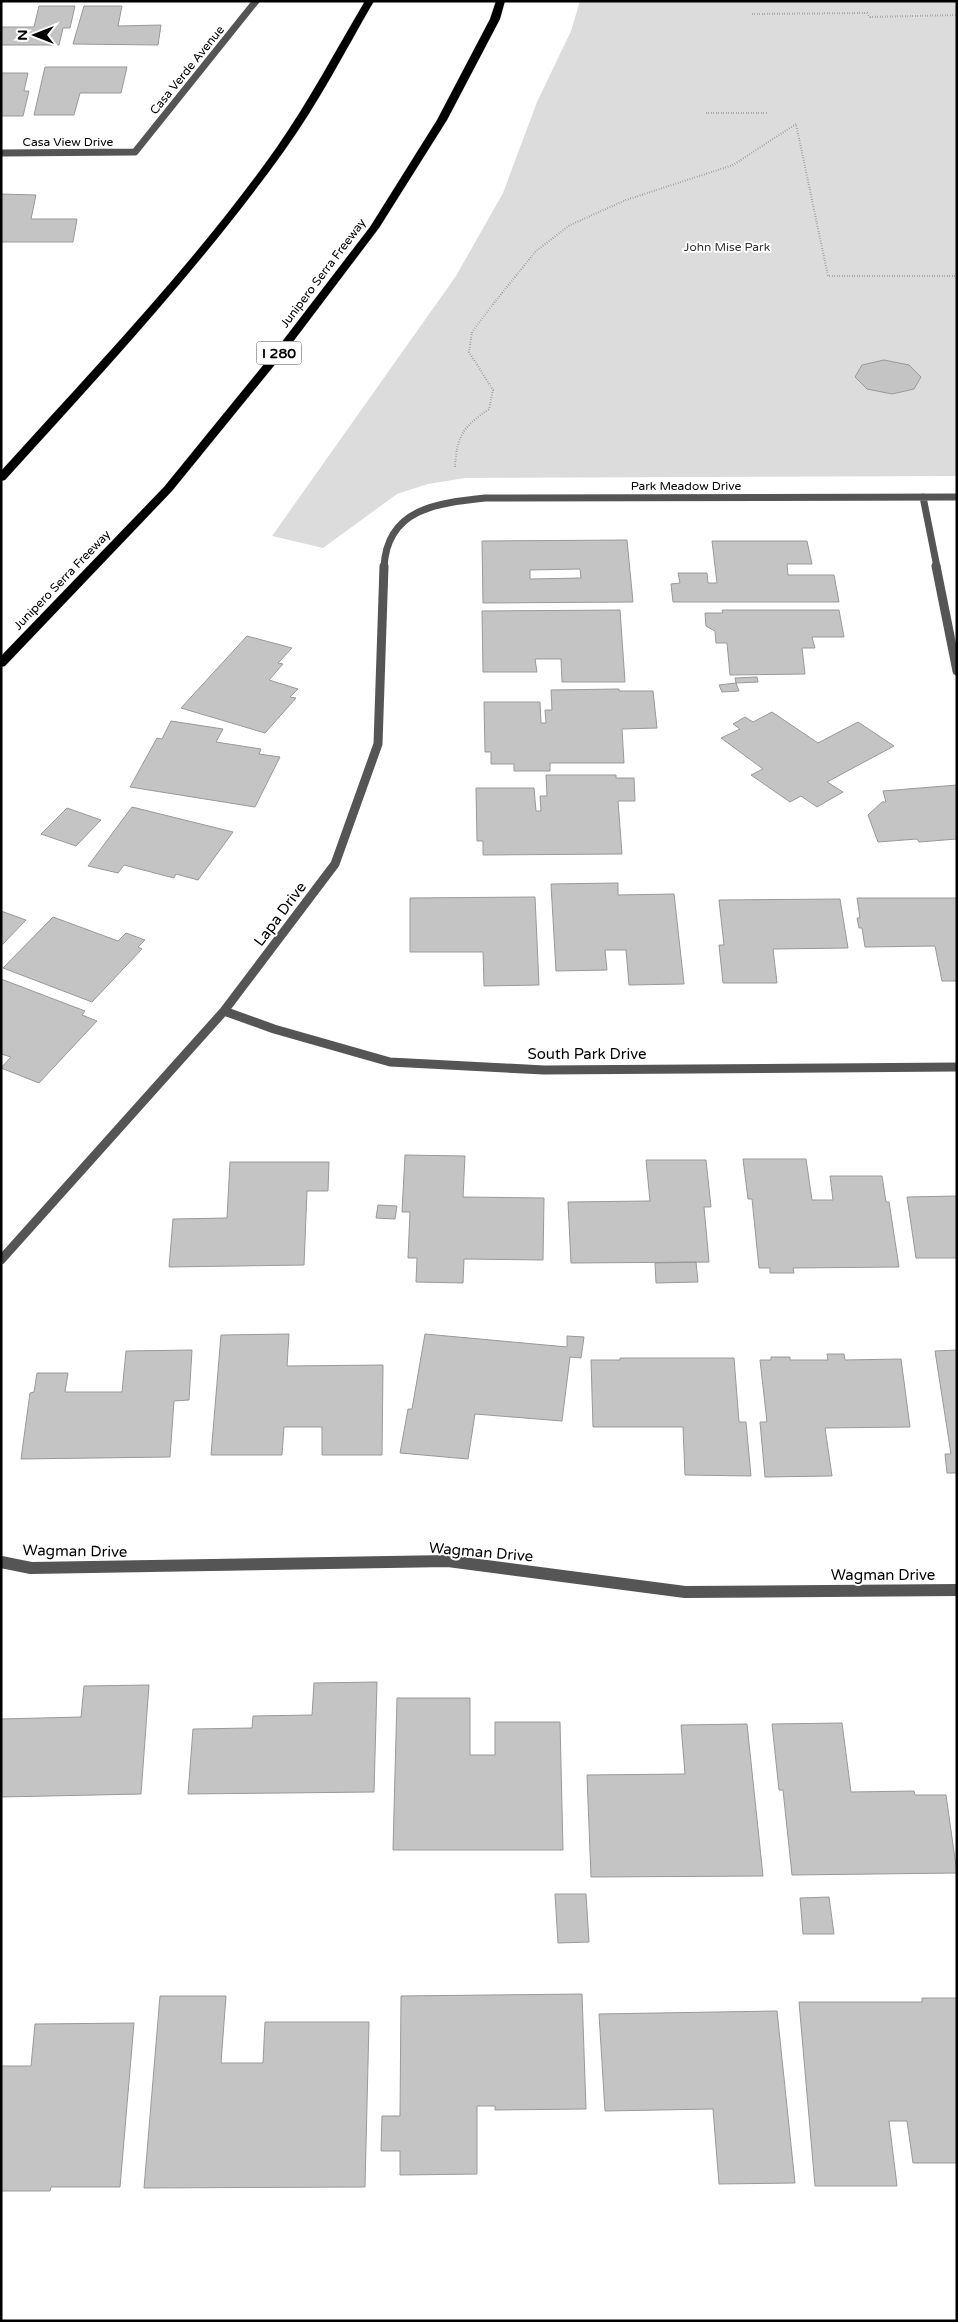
<svg xmlns="http://www.w3.org/2000/svg" width="958" height="2322" viewBox="0 0 958 2322" font-family="'Varela Round',sans-serif">
	<style>
		.green { fill: #dcdcdc }
		.building { fill: #c4c4c4; stroke: #999; fill-rule: evenodd }
		.lines { fill: none; stroke-linecap: round; stroke-linejoin: round }
		.motorway-casing { stroke: #dbdbdb; stroke-width: 1 }
		.path { stroke: #777; stroke-width: 2; stroke-dasharray: 0.5 2; stroke-linecap: butt }
		.minor-far2 { stroke: #555; stroke-width: 7 }
		.minor-far1 { stroke: #555; stroke-width: 9 }
		.minor { stroke: #555; stroke-width: 12 }
		.motorway { fill: #000; fill-rule: evenodd }
		.labels { text-anchor: middle; dominant-baseline: central; stroke-width: 4; stroke-linejoin: round; paint-order: stroke }
		.far-street-label { font-size: 12px; fill: #000; stroke: #fff }
		.far-park-label { font-size: 12px; fill: #333; stroke: #fff }
		.shield { fill: #fff; stroke: #4c4c4c; stroke-width: 1 }
		.shield-label { font-size: 14px; font-weight: bold; fill: #000 }
		.street-label { font-size: 15px; fill: #000; stroke: #fff }
	</style>
	<rect width="100%" height="100%" fill="#fff"/>
	<path class="green" d="M 580,1 L 957,1 L 957,476 L 465,478 L 428,484 L 397,494 L 323,548 L 272,536 L 456,276 L 503,193 L 537,102 L 571,31 Z"/>
	<path class="building" d="M 39,6 L 75,6 L 70,28 L 63,28 L 59,45 L 1,45 L 1,27 L 34,27 Z
		M 84,6 L 122,6 L 118,26 L 161,25 L 158,45 L 73,44 Z
		M 45,67 L 127,67 L 121,93 L 80,93 L 74,115 L 34,115 Z
		M 1,73 L 28,73 L 24,91 L 29,91 L 23,116 L 1,116 Z
		M 1,194 L 36,195 L 31,219 L 77,219 L 73,242 L 1,242 Z
		M 884,360 L 909,365 L 921,377 L 914,389 L 892,394 L 867,389 L 855,377 L 862,365 Z
		M 627,540 L 633,602 L 483,603 L 482,541 ZM 580,569 L 581,578 L 530,579 L 530,570 Z
		M 712,541 L 807,541 L 812,564 L 787,564 L 788,575 L 834,575 L 839,602 L 673,602 L 671,584 L 680,583 L 678,573 L 707,573 L 708,583 L 717,583 Z
		M 620,610 L 625,682 L 562,682 L 561,659 L 535,659 L 537,672 L 483,672 L 482,611 Z
		M 722,610 L 839,610 L 844,637 L 812,637 L 815,648 L 802,648 L 805,674 L 730,675 L 727,643 L 716,643 L 715,631 L 706,626 L 705,613 L 723,613 Z
		M 247,636 L 292,648 L 278,663 L 283,664 L 269,680 L 298,689 L 290,697 L 296,698 L 265,733 L 181,708 Z
		M 757,677 L 758,682 L 736,683 L 735,678 Z
		M 736,683 L 739,691 L 722,692 L 719,685 Z
		M 619,689 L 619,691 L 653,691 L 657,728 L 622,729 L 624,763 L 550,763 L 550,771 L 514,771 L 514,764 L 491,764 L 491,752 L 485,752 L 484,702 L 540,702 L 541,723 L 546,723 L 545,710 L 552,710 L 551,690 Z
		M 772,712 L 818,743 L 858,722 L 894,746 L 827,782 L 843,792 L 817,807 L 801,796 L 790,802 L 751,775 L 763,769 L 721,738 L 740,729 L 733,724 L 745,717 L 753,722 Z
		M 171,721 L 223,729 L 216,742 L 261,749 L 259,754 L 280,757 L 255,807 L 130,787 L 157,738 L 162,739 Z
		M 546,775 L 616,775 L 616,778 L 634,778 L 635,801 L 618,801 L 622,854 L 483,855 L 483,841 L 477,841 L 476,788 L 534,788 L 536,811 L 541,811 L 540,796 L 547,796 Z
		M 957,785 L 957,839 L 919,842 L 917,839 L 878,842 L 868,815 L 882,802 L 886,802 L 883,791 Z
		M 132,807 L 233,832 L 198,880 L 176,874 L 174,878 L 124,865 L 118,873 L 88,866 Z
		M 67,808 L 101,820 L 76,846 L 41,834 Z
		M 618,883 L 618,895 L 674,894 L 684,984 L 629,985 L 626,950 L 605,950 L 607,970 L 556,971 L 551,884 Z
		M 535,897 L 539,985 L 484,986 L 483,952 L 410,952 L 410,898 Z
		M 857,898 L 957,898 L 957,981 L 942,981 L 935,946 L 865,947 L 862,928 L 859,928 L 857,918 L 860,918 Z
		M 840,899 L 848,948 L 773,949 L 777,983 L 723,983 L 719,945 L 724,945 L 719,900 Z
		M 1,911 L 26,920 L 1,946 Z
		M 53,917 L 118,941 L 126,933 L 145,940 L 138,947 L 142,949 L 92,1002 L 3,968 Z
		M 1,979 L 85,1011 L 82,1015 L 97,1021 L 39,1083 L 1,1068 L 11,1057 L 1,1054 Z
		M 405,1155 L 465,1156 L 463,1197 L 544,1198 L 543,1260 L 464,1259 L 463,1283 L 416,1282 L 417,1258 L 408,1258 L 410,1212 L 402,1212 Z
		M 743,1159 L 806,1159 L 812,1200 L 833,1200 L 830,1176 L 882,1176 L 886,1202 L 889,1202 L 899,1267 L 793,1268 L 794,1273 L 770,1273 L 770,1268 L 759,1268 L 752,1199 L 748,1199 Z
		M 646,1160 L 706,1160 L 711,1207 L 704,1207 L 709,1262 L 571,1263 L 568,1202 L 650,1201 Z
		M 230,1162 L 329,1162 L 328,1191 L 307,1191 L 304,1265 L 169,1267 L 173,1219 L 227,1218 Z
		M 957,1196 L 957,1258 L 916,1258 L 907,1197 Z
		M 378,1205 L 397,1206 L 395,1219 L 376,1218 Z
		M 696,1262 L 698,1282 L 656,1283 L 655,1263 Z
		M 289,1334 L 287,1366 L 383,1365 L 382,1455 L 322,1455 L 322,1427 L 284,1427 L 282,1455 L 211,1455 L 221,1335 Z
		M 425,1334 L 567,1347 L 567,1336 L 584,1337 L 581,1358 L 570,1357 L 562,1421 L 475,1414 L 468,1459 L 400,1453 L 408,1409 L 412,1409 Z
		M 192,1350 L 189,1400 L 174,1401 L 170,1457 L 21,1459 L 30,1393 L 34,1392 L 37,1373 L 68,1373 L 65,1392 L 122,1392 L 126,1351 Z
		M 957,1350 L 957,1473 L 947,1473 L 945,1454 L 951,1454 L 935,1351 Z
		M 827,1354 L 844,1354 L 845,1360 L 901,1359 L 910,1427 L 825,1428 L 832,1476 L 765,1477 L 760,1422 L 767,1422 L 760,1360 L 771,1360 L 771,1357 L 790,1357 L 790,1360 L 828,1360 Z
		M 620,1358 L 734,1358 L 739,1422 L 746,1422 L 751,1476 L 685,1475 L 683,1427 L 593,1427 L 591,1360 L 620,1360 Z
		M 377,1682 L 374,1792 L 188,1794 L 193,1729 L 252,1728 L 253,1716 L 312,1715 L 314,1683 Z
		M 149,1685 L 141,1794 L 1,1797 L 1,1719 L 81,1717 L 84,1686 Z
		M 397,1698 L 470,1698 L 470,1755 L 495,1755 L 495,1722 L 560,1722 L 563,1850 L 393,1850 Z
		M 842,1723 L 851,1792 L 914,1791 L 915,1795 L 946,1795 L 957,1873 L 792,1875 L 783,1790 L 779,1790 L 772,1724 Z
		M 747,1724 L 763,1876 L 591,1877 L 587,1775 L 685,1774 L 681,1725 Z
		M 555,1894 L 586,1894 L 589,1942 L 558,1943 Z
		M 829,1897 L 834,1934 L 803,1934 L 800,1898 Z
		M 582,1994 L 586,2109 L 495,2110 L 495,2106 L 477,2106 L 477,2174 L 400,2175 L 400,2151 L 381,2151 L 382,2116 L 400,2116 L 401,1996 Z
		M 160,1996 L 226,1996 L 221,2063 L 263,2063 L 265,2022 L 369,2022 L 365,2187 L 144,2188 Z
		M 922,1998 L 957,1998 L 957,2163 L 913,2163 L 907,2121 L 889,2121 L 897,2186 L 815,2186 L 799,2002 L 922,2002 Z
		M 777,2011 L 795,2183 L 719,2184 L 713,2109 L 605,2111 L 599,2014 Z
		M 134,2023 L 120,2187 L 51,2187 L 50,2191 L 1,2191 L 1,2066 L 31,2066 L 35,2024 Z"/>
	<g class="lines">
		<defs>
			<path id="motorway" d="M 365,1 L 374,1 C 345,51 318,104 284,151 C 200,268 101,374 5,480 L 1,481 L 1,471 C 96,366 195,263 277,147 C 309,101 336,50 365,1 Z
				M 496,1 L 505,1 L 500,19 L 447,120 L 379,228 L 286,351 L 172,491 L 5,666 L 1,667 L 1,656 L 164,487 L 278,347 L 370,227 L 437,120 L 490,19 Z"/>
		</defs>
		<use href="#motorway" class="motorway-casing"/>
		<path class="path" d="M 752,14 L 867,13 L 870,17 L 957,15
			M 706,113 L 768,113
			M 455,467 C 457,435 463,427 489,409 L 493,390 L 469,352 L 472,332 L 490,308 L 536,251 L 570,225 L 626,200 L 733,165 L 796,124 L 828,276 L 957,276"/>
		<path class="minor-far2" d="M 1,153 L 135,152 L 256,1
			M 923,497 L 937,567
			M 384,567 C 387,508 438,503 486,498 L 957,497"/>
		<path class="minor-far1" d="M 936,566 L 957,671
			M 224,1011 L 274,1029 L 390,1062 L 544,1070 L 957,1067
			M 1,1260 L 224,1011 L 335,864 L 378,744 L 384,566"/>
		<path class="minor" d="M 1,1562 L 31,1568 L 448,1561 L 685,1592 L 957,1590"/>
		<use href="#motorway" class="motorway"/>
	</g>
	<g class="labels">
		<g class="far-street-label">
			<text transform="translate(187 70) rotate(-51)">Casa Verde Avenue</text>
			<text x="68" y="142">Casa View Drive</text>
			<text transform="translate(323 273) rotate(-53)">Junipero Serra Freeway</text>
			<text x="686" y="486">Park Meadow Drive</text>
			<text transform="translate(62 580) rotate(-46)">Junipero Serra Freeway</text>
		</g>
		<g class="far-park-label">
			<text x="727" y="247">John Mise Park</text>
		</g>
		<rect class="shield" x="256.5" y="341.5" width="45" height="23" rx="4"/>
		<g class="shield-label">
			<text x="279" y="353">I 280</text>
		</g>
		<g class="street-label">
			<text transform="translate(280 914) rotate(-53)">Lapa Drive</text>
			<text x="587" y="1054">South Park Drive</text>
			<text transform="translate(75 1551) rotate(1)">Wagman Drive</text>
			<text transform="translate(481 1552) rotate(5)">Wagman Drive</text>
			<text x="883" y="1575">Wagman Drive</text>
		</g>
	</g>
	<rect width="958" height="2322" fill="none" stroke="#000000" stroke-width="5"/>
	<g transform="translate(35 35) rotate(270)" stroke="#ffffff" stroke-width="4" paint-order="stroke">
	<path d="M0-4L9 19L0 12L-9 19Z" fill="#000000"/>
	<text y="-8" font-size="14" font-weight="bold" text-anchor="middle" fill="#000000">N</text>
	</g>
</svg>
